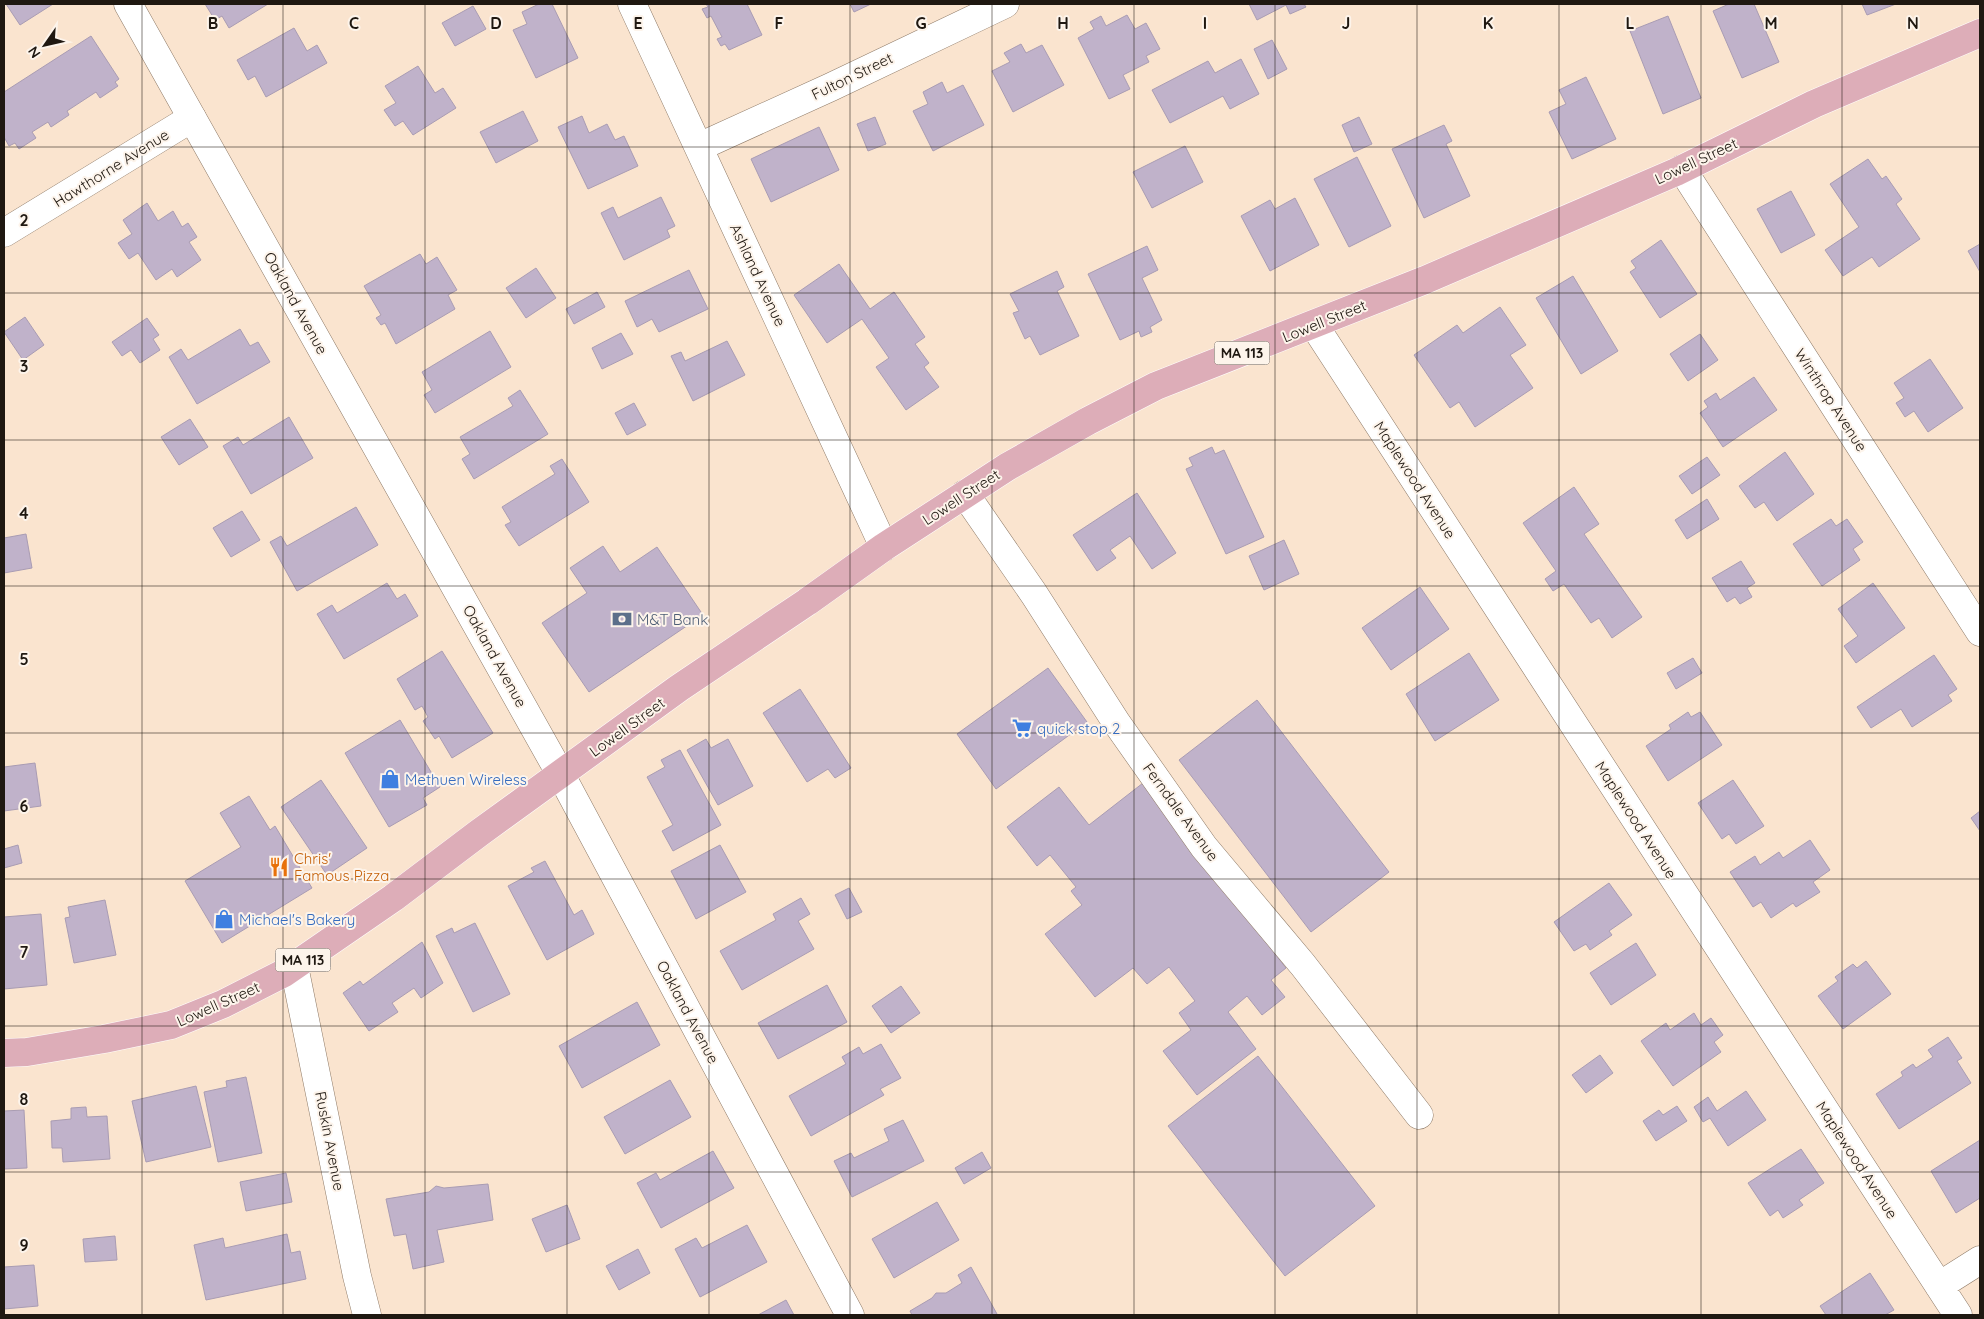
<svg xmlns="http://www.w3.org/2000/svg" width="1984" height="1319" viewBox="0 0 1984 1319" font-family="Quicksand,sans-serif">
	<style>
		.building { fill: #c0b2ca; stroke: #a99cb3 }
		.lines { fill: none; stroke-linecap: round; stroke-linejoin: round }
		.street-casing { stroke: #8e7a67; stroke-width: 29 }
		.secondary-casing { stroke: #8e7a67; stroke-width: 29 }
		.primary-casing { stroke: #fff; stroke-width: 29 }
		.street { stroke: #fff; stroke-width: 28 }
		.secondary { stroke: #fff; stroke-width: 28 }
		.primary { stroke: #ddadb8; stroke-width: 28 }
		.grid { fill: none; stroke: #1f1811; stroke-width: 1; stroke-opacity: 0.55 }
		.labels { text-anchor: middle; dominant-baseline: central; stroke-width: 4; stroke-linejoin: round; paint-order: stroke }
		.shield { fill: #fdf4eb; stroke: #625a52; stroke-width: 1 }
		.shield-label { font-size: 14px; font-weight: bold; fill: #1f1811 }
		.street-label { font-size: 15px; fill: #1f1811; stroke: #fdf4eb }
		.service-label { font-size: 15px; fill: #4e5e75; stroke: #fdf4eb; text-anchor: start }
		.shop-label { font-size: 15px; fill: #366cbe; stroke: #fdf4eb; text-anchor: start }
		.food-label { font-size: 15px; fill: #c56008; stroke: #fdf4eb; text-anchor: start }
		.grid-label { font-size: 16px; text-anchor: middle; font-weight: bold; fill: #1f1811; stroke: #fdf4eb; stroke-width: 4; stroke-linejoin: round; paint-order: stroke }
	</style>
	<rect width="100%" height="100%" fill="#fae4cf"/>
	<path class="building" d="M 6,4 L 53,4 L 20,25 Z
		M 205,4 L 268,4 L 229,28 L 222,16 L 215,20 Z
		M 539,4 L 552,4 L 578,58 L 536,78 L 513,30 L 527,24 L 522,12 Z
		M 706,4 L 747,4 L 762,35 L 729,50 L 725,44 L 721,46 L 717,39 L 722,37 L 711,16 L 707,18 L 702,9 L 708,7 Z
		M 850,4 L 871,4 L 854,12 Z
		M 1249,4 L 1304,4 L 1306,7 L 1290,14 L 1286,5 L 1257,20 Z
		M 1729,4 L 1754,4 L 1779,62 L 1742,78 L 1713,11 Z
		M 1862,4 L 1896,4 L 1867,15 Z
		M 473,6 L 486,29 L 455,46 L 442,23 Z
		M 1127,15 L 1135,29 L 1146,23 L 1160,49 L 1146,56 L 1149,62 L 1123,75 L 1130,89 L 1109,99 L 1078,38 L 1094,29 L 1090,22 L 1101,16 L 1106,26 Z
		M 1668,16 L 1701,98 L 1663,114 L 1630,31 Z
		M 294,28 L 307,51 L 317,45 L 327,63 L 266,97 L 255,76 L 248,80 L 237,60 Z
		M 91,36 L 119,79 L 115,82 L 118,86 L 100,98 L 96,92 L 67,111 L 69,115 L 51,127 L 48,122 L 32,132 L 36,138 L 19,149 L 15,143 L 9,146 L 4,137 L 4,92 Z
		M 1272,40 L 1287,69 L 1268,79 L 1254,49 Z
		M 1021,44 L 1026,53 L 1042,45 L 1064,85 L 1013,112 L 992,71 L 1010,62 L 1004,53 Z
		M 1241,59 L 1259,94 L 1230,109 L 1223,96 L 1170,123 L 1152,90 L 1208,61 L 1215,73 Z
		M 418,66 L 435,93 L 443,88 L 456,108 L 413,135 L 403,121 L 395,126 L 384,110 L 396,103 L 385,86 Z
		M 1586,77 L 1616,139 L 1572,159 L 1549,112 L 1566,104 L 1559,90 Z
		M 942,82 L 947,93 L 963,85 L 984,125 L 933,151 L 913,111 L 928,104 L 923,92 Z
		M 523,111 L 538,141 L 496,163 L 480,132 Z
		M 582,116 L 589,133 L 607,124 L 615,140 L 624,136 L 638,166 L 588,189 L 558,127 Z
		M 875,117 L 886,144 L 868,151 L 857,124 Z
		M 1359,117 L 1372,144 L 1354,152 L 1342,125 Z
		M 1444,125 L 1452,141 L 1446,144 L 1470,196 L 1424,218 L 1392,149 Z
		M 819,127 L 839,170 L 771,202 L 751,159 Z
		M 1185,146 L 1203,182 L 1152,208 L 1133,172 Z
		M 1357,157 L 1391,226 L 1349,247 L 1314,179 Z
		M 1868,159 L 1882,179 L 1886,176 L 1902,199 L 1896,204 L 1920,239 L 1879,267 L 1872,257 L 1843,276 L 1825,250 L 1859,227 L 1830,184 Z
		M 1791,191 L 1815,235 L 1781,253 L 1757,209 Z
		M 661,197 L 675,226 L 667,230 L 670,237 L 624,260 L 601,213 L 613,207 L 618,218 Z
		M 1295,198 L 1319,245 L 1270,271 L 1241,216 L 1270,200 L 1275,209 Z
		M 147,203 L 158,221 L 173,211 L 182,227 L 188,223 L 197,237 L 189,242 L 201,260 L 177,277 L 172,269 L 156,280 L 138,253 L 129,259 L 118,243 L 132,234 L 123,220 Z
		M 1661,240 L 1697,294 L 1660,318 L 1630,272 L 1636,268 L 1631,261 Z
		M 1980,244 L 1980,272 L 1968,251 Z
		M 1147,246 L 1158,270 L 1142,278 L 1162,320 L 1150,327 L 1152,332 L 1141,337 L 1139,331 L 1120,340 L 1088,274 Z
		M 420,254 L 426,264 L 437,257 L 457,290 L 448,295 L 455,309 L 396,344 L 385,323 L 381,325 L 376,318 L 381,315 L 364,286 Z
		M 839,264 L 870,309 L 894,292 L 925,337 L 915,344 L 929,363 L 924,367 L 939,387 L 906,410 L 876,367 L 889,358 L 862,319 L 827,343 L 794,295 Z
		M 536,268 L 556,298 L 526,318 L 506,288 Z
		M 689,270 L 708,309 L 659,332 L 652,319 L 637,327 L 625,301 Z
		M 1057,271 L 1064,287 L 1057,291 L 1079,336 L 1040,355 L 1030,336 L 1025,339 L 1013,313 L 1019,311 L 1010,294 Z
		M 1573,276 L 1618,351 L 1581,374 L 1536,298 Z
		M 597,292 L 605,307 L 574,324 L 566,309 Z
		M 1500,307 L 1526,345 L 1510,355 L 1533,388 L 1475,427 L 1459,402 L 1450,408 L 1414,355 L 1457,325 L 1463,333 Z
		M 25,317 L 44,345 L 23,360 L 4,332 Z
		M 147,318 L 159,335 L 153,339 L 160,350 L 140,363 L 131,350 L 122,356 L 112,342 Z
		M 240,329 L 250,346 L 258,342 L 270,362 L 197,404 L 169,357 L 181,349 L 188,360 Z
		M 490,331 L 511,367 L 435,413 L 424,395 L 432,390 L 422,372 Z
		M 621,333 L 633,354 L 602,369 L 592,348 Z
		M 1700,334 L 1718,360 L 1688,381 L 1670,354 Z
		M 727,341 L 745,375 L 693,401 L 671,356 L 681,352 L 685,361 Z
		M 1930,359 L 1963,408 L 1928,432 L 1914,411 L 1905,417 L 1896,403 L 1904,398 L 1894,383 Z
		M 1754,377 L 1777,410 L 1723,447 L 1700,413 L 1708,407 L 1704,401 L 1716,393 L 1720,400 Z
		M 520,390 L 548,434 L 474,479 L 462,459 L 470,454 L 460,437 L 513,406 L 508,398 Z
		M 634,403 L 646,425 L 627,435 L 615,413 Z
		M 289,417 L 313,458 L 251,494 L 223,446 L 238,437 L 243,445 Z
		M 190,419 L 208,447 L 179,465 L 161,437 Z
		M 1212,447 L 1215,454 L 1224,450 L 1264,537 L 1226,554 L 1186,469 L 1193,466 L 1189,458 Z
		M 1785,452 L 1814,494 L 1777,521 L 1764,502 L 1755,508 L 1739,486 Z
		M 1707,457 L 1720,475 L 1692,494 L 1679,476 Z
		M 562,459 L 589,502 L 519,546 L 505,525 L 511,522 L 502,507 L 555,474 L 550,466 Z
		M 1574,487 L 1599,524 L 1584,534 L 1642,617 L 1612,638 L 1599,618 L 1591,623 L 1564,584 L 1553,591 L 1545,579 L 1556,571 L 1523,523 Z
		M 1137,493 L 1176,553 L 1152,569 L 1130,536 L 1110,550 L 1116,558 L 1097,571 L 1073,535 Z
		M 1707,499 L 1719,519 L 1687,539 L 1675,520 Z
		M 356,507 L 378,545 L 297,591 L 270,542 L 281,536 L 287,546 Z
		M 242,511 L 260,540 L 231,557 L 213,528 Z
		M 1831,519 L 1836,526 L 1847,519 L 1863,542 L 1853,549 L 1860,560 L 1822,586 L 1793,544 Z
		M 26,534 L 32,568 L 4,573 L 4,538 Z
		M 1284,540 L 1299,574 L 1264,590 L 1249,556 Z
		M 603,546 L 620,572 L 657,547 L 703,615 L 589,692 L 542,623 L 587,593 L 570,568 Z
		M 1741,561 L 1755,583 L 1747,588 L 1752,597 L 1740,604 L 1735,597 L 1727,602 L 1712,578 Z
		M 387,583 L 397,599 L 405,594 L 418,616 L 344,659 L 317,614 L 332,605 L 337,613 Z
		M 1873,583 L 1905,628 L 1856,663 L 1844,646 L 1858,636 L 1838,609 Z
		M 1420,587 L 1449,629 L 1391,670 L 1362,628 Z
		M 442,651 L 493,733 L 452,758 L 439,736 L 435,739 L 423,721 L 428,717 L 422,706 L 415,710 L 397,679 Z
		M 1469,653 L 1499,700 L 1435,741 L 1406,694 Z
		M 1934,655 L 1957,689 L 1948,695 L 1952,701 L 1912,727 L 1901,709 L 1871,728 L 1857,707 Z
		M 1693,658 L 1702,673 L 1676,689 L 1667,673 Z
		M 1048,668 L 1087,722 L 996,789 L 957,734 Z
		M 800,689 L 851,768 L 835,778 L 828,769 L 807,782 L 763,713 Z
		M 1257,700 L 1389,872 L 1311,932 L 1179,760 Z
		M 1688,712 L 1691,717 L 1700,712 L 1722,745 L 1668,781 L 1646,746 L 1671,729 L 1669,725 Z
		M 400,720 L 440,787 L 423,798 L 427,805 L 389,827 L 345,753 Z
		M 706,739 L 711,748 L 728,739 L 753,786 L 718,805 L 687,750 Z
		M 680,750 L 721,825 L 673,851 L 662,831 L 673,825 L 647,777 L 665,767 L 661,760 Z
		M 35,763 L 41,806 L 4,811 L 4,767 Z
		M 321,780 L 367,848 L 327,875 L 281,807 Z
		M 1733,780 L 1764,826 L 1736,844 L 1729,834 L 1722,839 L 1698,803 Z
		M 1143,783 L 1286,968 L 1271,980 L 1285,997 L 1262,1015 L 1247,996 L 1228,1012 L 1256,1049 L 1197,1095 L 1163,1051 L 1191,1030 L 1179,1013 L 1195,1001 L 1169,967 L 1147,984 L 1133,968 L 1095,997 L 1045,934 L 1082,905 L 1071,891 L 1076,887 L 1050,855 L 1037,866 L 1007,827 L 1059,787 L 1089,825 Z
		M 249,796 L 270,830 L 275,826 L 312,888 L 222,943 L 185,881 L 241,847 L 220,813 Z
		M 1980,811 L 1980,831 L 1971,818 Z
		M 1810,840 L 1830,870 L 1813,882 L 1820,892 L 1796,907 L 1793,903 L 1771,918 L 1761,902 L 1753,907 L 1730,872 L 1755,856 L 1760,865 L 1779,852 L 1783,858 Z
		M 18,845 L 22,863 L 4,868 L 4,849 Z
		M 720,845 L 746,892 L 696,919 L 671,871 Z
		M 545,861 L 574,915 L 582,910 L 594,934 L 547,960 L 508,886 L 534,872 L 531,868 Z
		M 1609,883 L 1632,915 L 1609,931 L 1612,935 L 1590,950 L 1586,944 L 1574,951 L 1554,922 Z
		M 849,888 L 862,912 L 847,919 L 835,895 Z
		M 801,898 L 810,914 L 798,921 L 814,949 L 742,990 L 720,951 L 776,920 L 773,914 Z
		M 105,900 L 116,955 L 74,963 L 65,918 L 70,917 L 68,907 Z
		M 41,914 L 47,985 L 4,989 L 4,917 Z
		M 475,923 L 510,994 L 473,1012 L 436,936 L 452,928 L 454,933 Z
		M 422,942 L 443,983 L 421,998 L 414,988 L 392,1003 L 398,1012 L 369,1031 L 343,993 L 360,981 L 363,985 Z
		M 1636,943 L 1656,975 L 1611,1005 L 1590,973 Z
		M 1866,961 L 1891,994 L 1843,1029 L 1818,996 L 1838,981 L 1835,977 L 1853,964 L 1857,968 Z
		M 827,985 L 847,1022 L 778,1059 L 758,1023 Z
		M 901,986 L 920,1013 L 891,1033 L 872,1006 Z
		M 637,1002 L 660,1045 L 582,1088 L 559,1046 Z
		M 1694,1013 L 1701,1025 L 1711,1018 L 1723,1035 L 1714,1042 L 1721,1052 L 1673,1086 L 1641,1041 L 1666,1023 L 1670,1030 Z
		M 1948,1037 L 1962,1058 L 1957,1061 L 1971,1083 L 1899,1129 L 1876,1094 L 1903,1076 L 1901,1072 L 1913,1064 L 1916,1068 L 1933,1057 L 1928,1050 Z
		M 881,1044 L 901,1078 L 880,1089 L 884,1095 L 811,1136 L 789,1096 L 846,1064 L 842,1057 L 859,1047 L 863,1054 Z
		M 1600,1055 L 1613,1073 L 1586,1093 L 1572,1075 Z
		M 1258,1056 L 1375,1206 L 1285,1276 L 1168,1126 Z
		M 246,1077 L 262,1153 L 218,1162 L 204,1092 L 227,1087 L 226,1081 Z
		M 670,1080 L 691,1117 L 625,1154 L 604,1117 Z
		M 196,1086 L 211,1147 L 146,1162 L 132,1101 Z
		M 1746,1091 L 1766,1120 L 1728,1146 L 1710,1118 L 1703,1122 L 1694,1107 L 1708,1097 L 1717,1111 Z
		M 1677,1106 L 1687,1121 L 1656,1141 L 1643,1121 L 1659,1110 L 1663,1115 Z
		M 86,1107 L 87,1117 L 107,1116 L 110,1159 L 63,1162 L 62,1148 L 52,1148 L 51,1121 L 71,1119 L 71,1108 Z
		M 24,1110 L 27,1168 L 4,1169 L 4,1111 Z
		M 903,1120 L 924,1161 L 852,1197 L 834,1161 L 851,1153 L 854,1158 L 889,1141 L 884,1129 Z
		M 1980,1140 L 1980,1198 L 1956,1213 L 1931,1171 Z
		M 1801,1149 L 1824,1183 L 1799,1200 L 1803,1205 L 1783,1218 L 1778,1210 L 1770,1216 L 1748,1183 Z
		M 713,1151 L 734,1188 L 661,1228 L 637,1183 L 656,1173 L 660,1180 Z
		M 982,1152 L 991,1168 L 964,1184 L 955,1168 Z
		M 286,1173 L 292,1202 L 246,1211 L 240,1182 Z
		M 488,1184 L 493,1220 L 437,1230 L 444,1262 L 413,1269 L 406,1234 L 394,1236 L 386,1199 L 429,1192 L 436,1186 L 444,1188 Z
		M 937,1202 L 959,1240 L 894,1278 L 872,1239 Z
		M 567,1205 L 580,1239 L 546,1252 L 532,1219 Z
		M 747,1225 L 767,1262 L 700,1297 L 675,1249 L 696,1238 L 702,1248 Z
		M 287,1234 L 291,1253 L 300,1251 L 306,1279 L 206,1300 L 194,1245 L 223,1238 L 225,1248 Z
		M 115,1236 L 117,1260 L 85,1262 L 83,1239 Z
		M 638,1249 L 650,1273 L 619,1290 L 606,1266 Z
		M 34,1265 L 38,1306 L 4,1309 L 4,1267 Z
		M 971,1267 L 997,1314 L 995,1315 L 912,1315 L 910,1311 L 932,1298 L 936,1293 L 946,1293 L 962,1283 L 958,1275 Z
		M 1870,1273 L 1894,1310 L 1885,1315 L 1826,1315 L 1820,1306 Z
		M 786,1300 L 794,1315 L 758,1315 Z"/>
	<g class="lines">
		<defs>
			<path id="street" d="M 632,4 L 884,547
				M 699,147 L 831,87 L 1005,4
				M 1682,169 L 1980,632
				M 4,233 L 192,118
				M 1314,325 L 1958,1315
				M 965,494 L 1034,594 L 1116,722 L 1204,847 L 1303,965 L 1419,1115
				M 561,775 L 850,1315
				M 294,966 L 357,1276 L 367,1315
				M 1939,1286 L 1980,1260"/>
			<path id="secondary" d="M 128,4 L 561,775"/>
			<path id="primary" d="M 4,1053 L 27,1052 L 104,1039 L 171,1025 L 223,1004 L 284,973 L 393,898 L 479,833 L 679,688 L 807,602 L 884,547 L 1007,467 L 1088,421 L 1156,386 L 1425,280 L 1676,172 L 1814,104 L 1980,33"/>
		</defs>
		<use href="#street" class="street-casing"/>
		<use href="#secondary" class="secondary-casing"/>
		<use href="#primary" class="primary-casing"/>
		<use href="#street" class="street"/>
		<use href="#secondary" class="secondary"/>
		<use href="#primary" class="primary"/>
	</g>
	<path class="grid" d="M 142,4 L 142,1315M 283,4 L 283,1315M 425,4 L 425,1315M 567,4 L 567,1315M 709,4 L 709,1315M 850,4 L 850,1315M 992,4 L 992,1315M 1134,4 L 1134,1315M 1275,4 L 1275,1315M 1417,4 L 1417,1315M 1559,4 L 1559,1315M 1701,4 L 1701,1315M 1842,4 L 1842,1315M 4,147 L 1980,147M 4,293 L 1980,293M 4,440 L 1980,440M 4,586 L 1980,586M 4,733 L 1980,733M 4,879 L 1980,879M 4,1026 L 1980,1026M 4,1172 L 1980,1172"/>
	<defs>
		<symbol id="bank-bare" viewBox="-9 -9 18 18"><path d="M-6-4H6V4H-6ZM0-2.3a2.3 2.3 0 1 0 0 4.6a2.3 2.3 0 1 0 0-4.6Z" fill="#5c6f8a" stroke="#fdf4eb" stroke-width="2.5" paint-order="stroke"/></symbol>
		<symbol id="supermarket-bare" viewBox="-9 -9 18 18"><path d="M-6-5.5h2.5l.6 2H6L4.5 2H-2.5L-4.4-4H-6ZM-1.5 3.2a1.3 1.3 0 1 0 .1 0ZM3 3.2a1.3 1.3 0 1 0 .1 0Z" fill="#3f7fe0" stroke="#fdf4eb" stroke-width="2.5" paint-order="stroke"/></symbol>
		<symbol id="shop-bare" viewBox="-9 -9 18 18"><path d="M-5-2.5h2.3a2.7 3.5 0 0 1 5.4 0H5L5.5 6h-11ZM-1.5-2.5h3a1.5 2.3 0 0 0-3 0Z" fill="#3f7fe0" stroke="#fdf4eb" stroke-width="2.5" paint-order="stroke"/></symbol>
		<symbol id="restaurant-bare" viewBox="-9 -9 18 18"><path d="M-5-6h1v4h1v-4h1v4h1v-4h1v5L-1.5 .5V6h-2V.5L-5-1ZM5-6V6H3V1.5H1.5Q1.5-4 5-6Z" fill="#e8710a" stroke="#fdf4eb" stroke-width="2.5" paint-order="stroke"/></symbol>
	</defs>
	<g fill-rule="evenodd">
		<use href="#bank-bare" x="608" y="605" width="28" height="28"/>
		<use href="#supermarket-bare" x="1008" y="714" width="28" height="28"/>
		<use href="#shop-bare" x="376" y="765" width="28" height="28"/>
		<use href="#restaurant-bare" x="265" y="853" width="28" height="28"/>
		<use href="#shop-bare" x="210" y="905" width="28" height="28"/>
	</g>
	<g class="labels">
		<g class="shield">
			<rect x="1214.5" y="341.5" width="55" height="23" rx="4"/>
			<rect x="275.5" y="948.5" width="55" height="23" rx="4"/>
		</g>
		<g class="shield-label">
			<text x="1242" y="353">MA 113</text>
			<text x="303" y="960">MA 113</text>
		</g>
		<g class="street-label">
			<text transform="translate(852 76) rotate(-26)">Fulton Street</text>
			<text transform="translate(1696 161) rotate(-25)">Lowell Street</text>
			<text transform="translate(111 168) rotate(-32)">Hawthorne Avenue</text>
			<text transform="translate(758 275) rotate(65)">Ashland Avenue</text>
			<text transform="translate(296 303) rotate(61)">Oakland Avenue</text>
			<text transform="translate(1324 321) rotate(-22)">Lowell Street</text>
			<text transform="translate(1831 400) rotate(57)">Winthrop Avenue</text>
			<text transform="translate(1415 480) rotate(57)">Maplewood Avenue</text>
			<text transform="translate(961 497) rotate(-33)">Lowell Street</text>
			<text transform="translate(495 656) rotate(61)">Oakland Avenue</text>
			<text transform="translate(627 727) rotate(-36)">Lowell Street</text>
			<text transform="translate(1181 812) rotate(54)">Ferndale Avenue</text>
			<text transform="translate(1636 820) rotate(57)">Maplewood Avenue</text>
			<text transform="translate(218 1004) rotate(-24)">Lowell Street</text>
			<text transform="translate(688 1012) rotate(62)">Oakland Avenue</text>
			<text transform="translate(330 1141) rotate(79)">Ruskin Avenue</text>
			<text transform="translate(1857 1160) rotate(57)">Maplewood Avenue</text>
		</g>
		<g class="service-label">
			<text x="637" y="619">M&amp;T Bank</text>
		</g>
		<g class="shop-label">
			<text x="1037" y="728">quick stop 2</text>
			<text x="405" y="779">Methuen Wireless</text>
			<text x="239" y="919">Michael's Bakery</text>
		</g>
		<g class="food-label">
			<text x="294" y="858">Chris'<tspan x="294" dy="17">Famous Pizza</tspan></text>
		</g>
	</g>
	<g class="grid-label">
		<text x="213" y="29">B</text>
		<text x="354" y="29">C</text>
		<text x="496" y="29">D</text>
		<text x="638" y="29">E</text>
		<text x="779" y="29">F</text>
		<text x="921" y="29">G</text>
		<text x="1063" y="29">H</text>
		<text x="1205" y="29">I</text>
		<text x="1346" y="29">J</text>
		<text x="1488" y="29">K</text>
		<text x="1630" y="29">L</text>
		<text x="1771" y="29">M</text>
		<text x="1913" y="29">N</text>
		<text x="24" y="226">2</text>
		<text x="24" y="372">3</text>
		<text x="24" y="519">4</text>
		<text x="24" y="665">5</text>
		<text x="24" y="812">6</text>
		<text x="24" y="958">7</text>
		<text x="24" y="1105">8</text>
		<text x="24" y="1251">9</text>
	</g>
	<rect width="1984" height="1319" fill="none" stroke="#1f1811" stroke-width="10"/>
	<g transform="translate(45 45) rotate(236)" stroke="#fdf4eb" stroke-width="4" paint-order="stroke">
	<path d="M0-4L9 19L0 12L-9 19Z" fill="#1f1811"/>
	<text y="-8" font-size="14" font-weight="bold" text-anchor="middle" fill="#1f1811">N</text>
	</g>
</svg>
